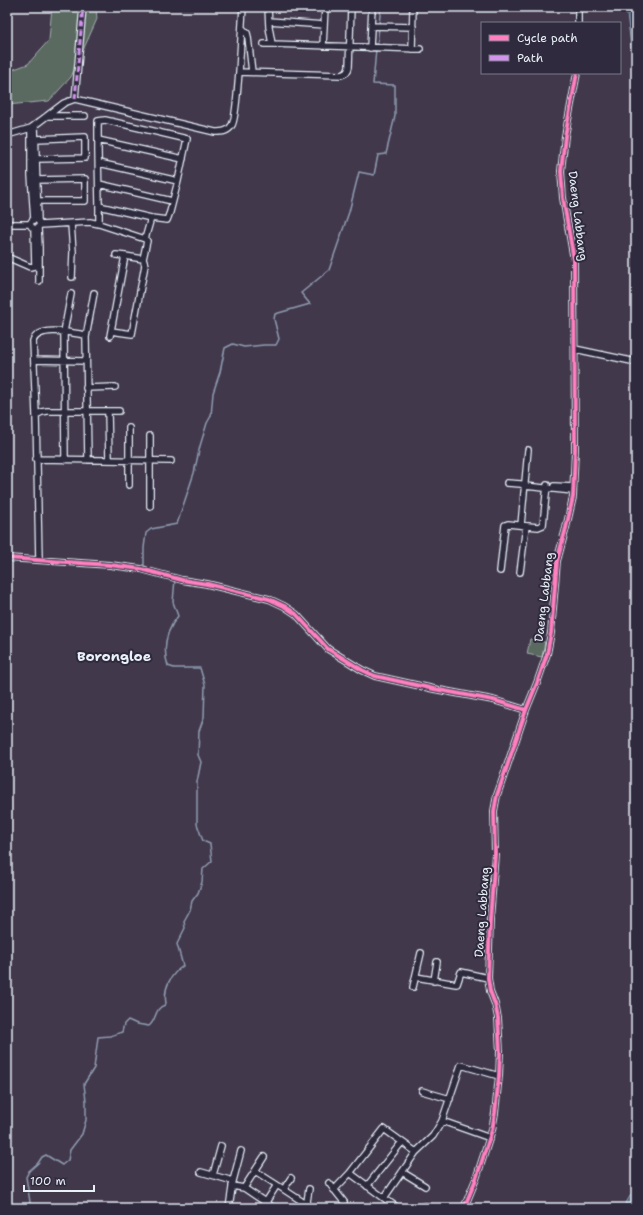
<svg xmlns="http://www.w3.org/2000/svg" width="643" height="1215" viewBox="0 0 643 1215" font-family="'Shantell Sans',sans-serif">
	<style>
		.green { fill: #5a6a61; stroke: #a1aeac }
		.water { fill: #566580; stroke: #909db0 }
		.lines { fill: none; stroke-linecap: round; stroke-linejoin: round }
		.shore { stroke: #aeb9c8; stroke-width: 1 }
		.stream { stroke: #909db0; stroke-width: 1.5 }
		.street-casing { stroke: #e8f1f8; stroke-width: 8 }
		.street { stroke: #2f2a3d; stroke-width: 5.5 }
		.quiet { stroke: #d193ec; stroke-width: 3; stroke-dasharray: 6 3; stroke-linecap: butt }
		.cycleway-casing { stroke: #2f2a3d; stroke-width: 6 }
		.cycleway { stroke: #ff80c0; stroke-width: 4 }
		.labels { text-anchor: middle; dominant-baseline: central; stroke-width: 4; stroke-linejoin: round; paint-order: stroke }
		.street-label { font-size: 12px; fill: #e8f1f8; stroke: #2f2a3d }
		.quarter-label { font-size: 14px; font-weight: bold; fill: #e8f1f8; stroke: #2f2a3d }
	</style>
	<rect width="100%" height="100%" fill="#42384c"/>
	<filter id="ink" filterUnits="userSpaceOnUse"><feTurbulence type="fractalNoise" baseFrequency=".025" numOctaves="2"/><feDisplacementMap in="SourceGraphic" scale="8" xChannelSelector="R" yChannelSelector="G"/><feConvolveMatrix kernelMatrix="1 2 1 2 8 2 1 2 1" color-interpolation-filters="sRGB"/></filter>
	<g filter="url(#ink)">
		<path class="green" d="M 52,7 L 96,7 L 97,19 L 71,77 L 49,101 L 7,105 L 7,71 L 9,71 L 28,64 L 49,40 Z
			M 530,639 L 545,642 L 542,657 L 527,654 Z
			M 7,751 L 10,757 L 7,787 Z"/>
		<path class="water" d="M 626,7 L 636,7 L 636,64 L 632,53 Z
			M 636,1186 L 636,1208 L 623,1208 Z"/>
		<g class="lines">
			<path class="shore" d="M 630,7 L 636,52"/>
			<path class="stream" d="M 379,24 L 381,7
				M 377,46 L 379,27
				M 152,569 L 144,566 L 144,548 L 146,533 L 151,529 L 177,524 L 194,473 L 200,446 L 207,423 L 211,416 L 213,393 L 220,372 L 225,348 L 233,344 L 244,347 L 264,345 L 276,345 L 279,339 L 274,319 L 275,314 L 310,304 L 301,293 L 329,270 L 349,212 L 359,172 L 374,175 L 378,155 L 386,154 L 395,116 L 395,85 L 373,84 L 376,49
				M 28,1208 L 30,1202 L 26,1177 L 29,1171 L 38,1163 L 42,1157 L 46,1155 L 62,1165 L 68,1160 L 70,1150 L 82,1134 L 86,1120 L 86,1101 L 84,1084 L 94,1068 L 98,1037 L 110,1036 L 122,1032 L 124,1024 L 128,1020 L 137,1024 L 149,1026 C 157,1020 154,1008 165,1005 L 166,1003 C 163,988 171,974 183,966 L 177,944 L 185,928 L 184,921 L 190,910 L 192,901 L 198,893 L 202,882 L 203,869 L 212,861 L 210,844 L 203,841 L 197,824 L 197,782 L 201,762 L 198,755 L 199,731 L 204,717 L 205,685 L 200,668 L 174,668 L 168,666 C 162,647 166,631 178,616 L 173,602 L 175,579"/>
			<defs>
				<path id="street" d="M 268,7 L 269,27 L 272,44 L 420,49
					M 269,21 L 324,25
					M 578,23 L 578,7
					M 371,26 L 413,27
					M 242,28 L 247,33 L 248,37 L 252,72
					M 264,44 L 272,44
					M 323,46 L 325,7
					M 370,48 L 372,7
					M 412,49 L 413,7
					M 239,72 L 243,7
					M 75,99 L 83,7
					M 47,116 L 85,116
					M 35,125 L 38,221
					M 31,128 L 31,175 L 34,220
					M 7,135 L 31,128 L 64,103 L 75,99 L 215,132 C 222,132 228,132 232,125 C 236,119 238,82 239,72 L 341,75 C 346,74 348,72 349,67 L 351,7
					M 36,139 L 85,137 L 85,158 L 37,159
					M 98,140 L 183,159
					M 99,163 L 178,181
					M 37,180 L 85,179 L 85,201 L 38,201
					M 99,184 L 172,201
					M30.5 224a4.5 4.5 0 1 1 9 0a4.5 4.5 0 1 1-9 0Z
					M 7,224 L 30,224
					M 71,224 L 73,252 L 72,277
					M 99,224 L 99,206 L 98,151 L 98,121 L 105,120 L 140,128 L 187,139 L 178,181 L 170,212 L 167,220 L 151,218 L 99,206
					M 40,225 L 90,222 L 99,224 L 145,239 L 151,218
					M 38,228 L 39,247 L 39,281
					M 116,255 L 125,256
					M 7,257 L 30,267 L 35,266 L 34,229
					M 111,331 L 132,334 L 145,265 L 143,259
					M 110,336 L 125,256 L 143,259 L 147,241 L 145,239
					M 575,349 L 636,362
					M 34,360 L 86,361
					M 86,388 L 115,387
					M 108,411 L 109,460
					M 36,415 L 42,412 L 47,411 L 119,411
					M 129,428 L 129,485
					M 150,436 L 150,506
					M 36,459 L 171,461
					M 65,460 L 64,332 L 71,294
					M 88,460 L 86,337 L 94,293
					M 507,483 L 521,484 L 525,486 L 573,491
					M 554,486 L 573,487
					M 521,525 L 528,450
					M 7,558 L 110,565 L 141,569 L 182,580 L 207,584 L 269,599 L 284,606 L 296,614 L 328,649 L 362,670 L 375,676 L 434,689 L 493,700 L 526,710
					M 39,560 L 36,415 L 33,341 C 38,325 73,333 86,335
					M 500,571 L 505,525 L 508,524 L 538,527 L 543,525 L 547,485
					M 520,572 L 526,526
					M 416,977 L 456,984 L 457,984 L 461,972 L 488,978
					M 434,981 L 437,962
					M 413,987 L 421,953
					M 422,1091 L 450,1099
					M 442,1121 L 490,1138
					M 255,1171 L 277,1185
					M 201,1172 L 233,1181
					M 402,1172 L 425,1186
					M 350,1173 L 384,1129 L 416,1152
					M 213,1175 L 221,1146
					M 329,1183 L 344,1202
					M 232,1186 L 244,1188 L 274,1208
					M 367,1186 L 402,1142
					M 244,1188 L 264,1157
					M 284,1189 L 291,1178
					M 334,1190 L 350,1173 L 384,1198 L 416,1152 L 433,1136 L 442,1121 L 461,1065 L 499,1076
					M 384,1198 L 395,1206
					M 229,1208 L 233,1181 L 241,1151
					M 262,1208 L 277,1185 L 306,1204
					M 306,1208 L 309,1189
					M 419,1208 C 424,1205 427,1205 431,1208
					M 464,1208 L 476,1179 L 492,1130 L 495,1113 L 499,1076 L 500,1052 L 498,1018 L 495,1004 L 490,991 L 488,978 L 490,920 L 495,854 L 494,811 L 497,795 L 502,781 L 526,710 L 537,683 L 547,654 L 551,633 L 557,561 L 566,528 L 573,497 L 575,450 L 574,260 L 563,198 L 561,171 L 565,136 L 577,73"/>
			</defs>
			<use href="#street" class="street-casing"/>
			<use href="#street" class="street"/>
			<path class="quiet" d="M 75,99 L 83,7"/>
			<defs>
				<path id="cycleway" d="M 7,558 L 110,565 L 141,569 L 182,580 L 207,584 L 269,599 L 284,606 L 296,614 L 328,649 L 362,670 L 375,676 L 434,689 L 493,700 L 526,710
					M 464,1208 L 476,1179 L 492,1130 L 495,1113 L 499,1076 L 500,1052 L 498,1018 L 495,1004 L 490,991 L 488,978 L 490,920 L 495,854 L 494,811 L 497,795 L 502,781 L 526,710 L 537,683 L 547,654 L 551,633 L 557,561 L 566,528 L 573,497 L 575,450 L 574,260 L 563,198 L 561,171 L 565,136 L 577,73"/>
			</defs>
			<use href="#cycleway" class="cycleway-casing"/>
			<use href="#cycleway" class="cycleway"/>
		</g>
	</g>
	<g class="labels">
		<g class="street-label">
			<text transform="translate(578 216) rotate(83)">Daeng Labbang</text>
			<text transform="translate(544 597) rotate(-83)">Daeng Labbang</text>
			<text transform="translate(482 912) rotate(-86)">Daeng Labbang</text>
		</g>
		<g class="quarter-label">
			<text x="114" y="656">Borongloe</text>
		</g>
	</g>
	<rect width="643" height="1215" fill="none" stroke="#2f2a3d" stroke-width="24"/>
	<rect x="12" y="12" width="619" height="1191" fill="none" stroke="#e8f1f8" stroke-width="1.5" filter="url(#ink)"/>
	<rect x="481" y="22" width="140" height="52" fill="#2f2a3d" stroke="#797a88"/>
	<rect x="489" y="35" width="20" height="6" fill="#ff80c0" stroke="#797a88"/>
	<text x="517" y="42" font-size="12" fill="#e8f1f8">Cycle path</text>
	<rect x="489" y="55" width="20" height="6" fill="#d193ec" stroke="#797a88"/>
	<text x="517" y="62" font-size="12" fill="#e8f1f8">Path</text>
	<path d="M24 1185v6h70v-6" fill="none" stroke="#e8f1f8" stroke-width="2"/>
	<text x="30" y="1185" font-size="12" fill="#e8f1f8" stroke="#2f2a3d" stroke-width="3" paint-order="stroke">100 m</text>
</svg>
